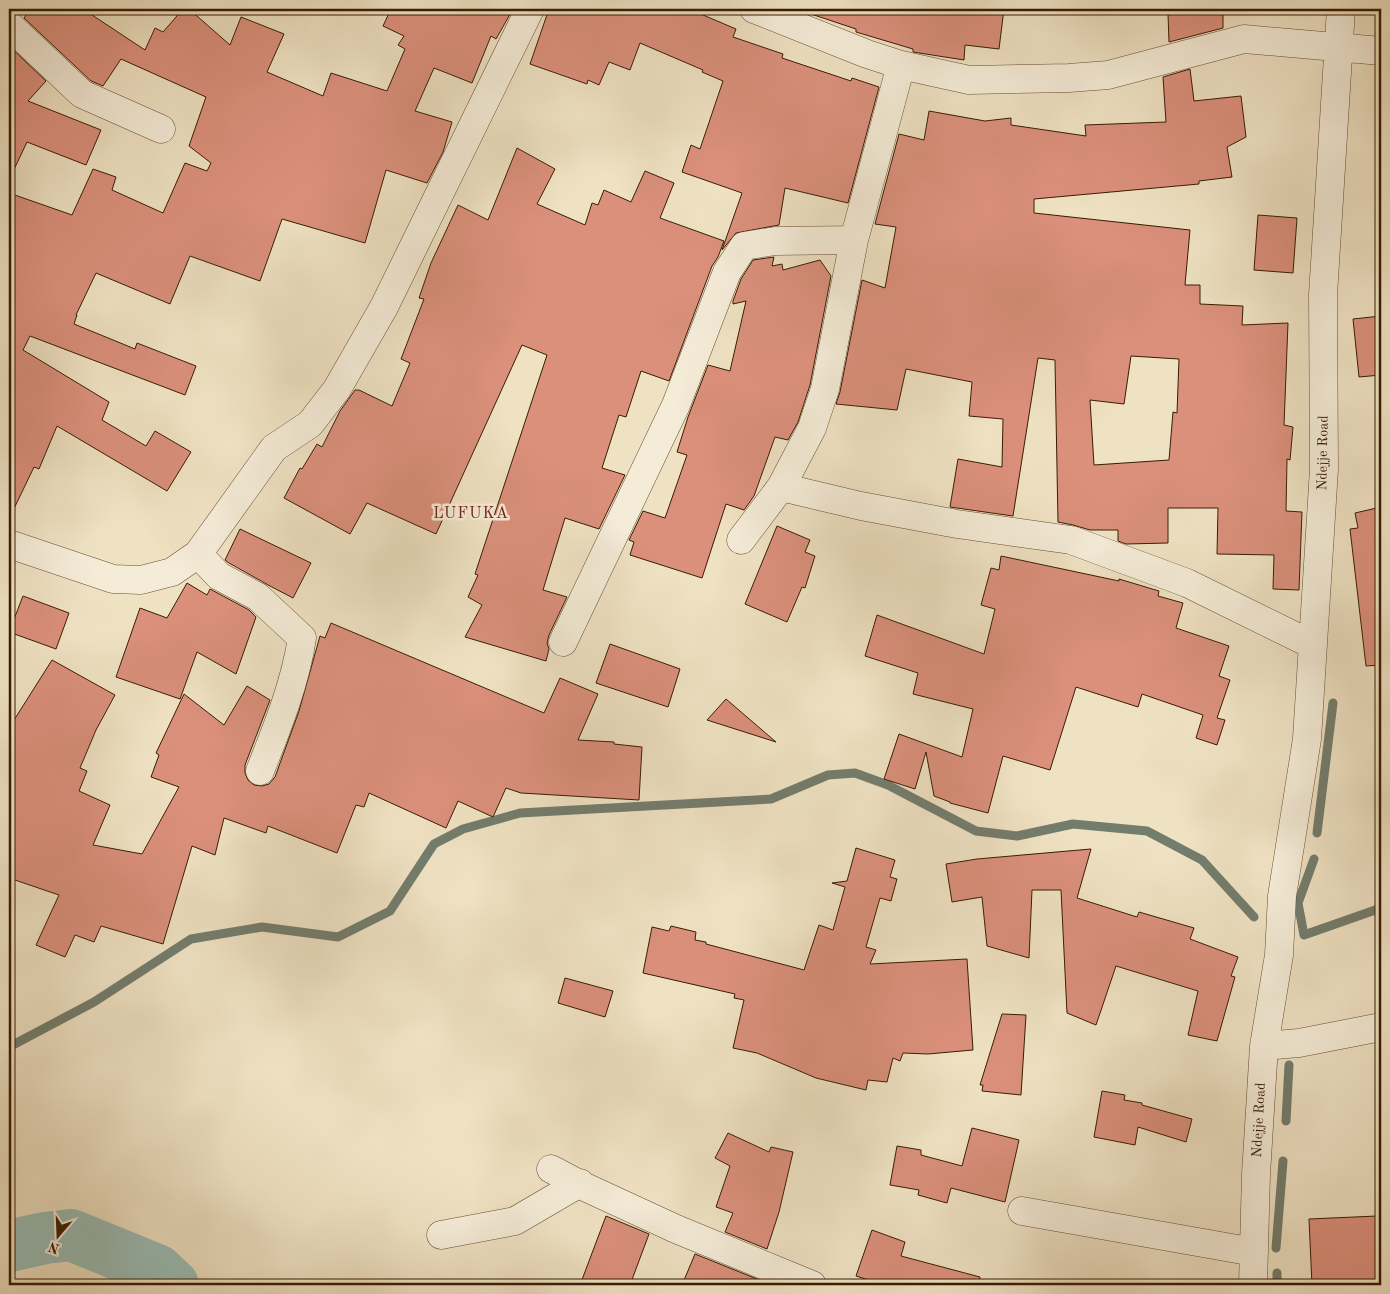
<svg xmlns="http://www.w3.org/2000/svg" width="1390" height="1294" viewBox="0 0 1390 1294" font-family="'Old Standard TT',serif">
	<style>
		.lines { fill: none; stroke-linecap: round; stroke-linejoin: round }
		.stream { stroke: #737d6d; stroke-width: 9 }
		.river { stroke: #9abdb5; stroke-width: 52 }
		.building { fill: #db907c; stroke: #381c02; fill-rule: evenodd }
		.minor-casing { stroke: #664e32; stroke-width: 29 }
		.minor { stroke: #f5ecd8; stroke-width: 28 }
		.labels { text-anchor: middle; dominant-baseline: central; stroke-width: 5; stroke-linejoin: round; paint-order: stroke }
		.street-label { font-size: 14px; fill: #381c02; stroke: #f5ecd8 }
		.quarter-label { font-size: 16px; letter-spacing: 1px; fill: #7a1f14; stroke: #f5ecd8 }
	</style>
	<rect width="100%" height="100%" fill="#efe2c3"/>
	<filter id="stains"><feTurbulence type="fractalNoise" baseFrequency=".004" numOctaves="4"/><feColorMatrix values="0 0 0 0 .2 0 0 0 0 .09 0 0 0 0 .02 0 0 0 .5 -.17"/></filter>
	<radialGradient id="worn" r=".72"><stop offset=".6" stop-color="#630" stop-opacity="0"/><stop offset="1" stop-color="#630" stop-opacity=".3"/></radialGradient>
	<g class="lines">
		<path class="stream" d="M 1317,833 L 1333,703
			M 1314,859 L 1298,903 L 1304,935 L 1381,908
			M 9,1047 L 94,1002 L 191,939 L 262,927 L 338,937 L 390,911 L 434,844 L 463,829 L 520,813 L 771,799 L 828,775 L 855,773 L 888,785 L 976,831 L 1017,836 L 1073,824 L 1147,831 L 1202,860 L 1254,917
			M 1286,1121 L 1289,1065
			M 1276,1248 L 1283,1161
			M 1277,1285 L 1277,1273"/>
		<path class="river" d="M 9,1246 L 45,1238 L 71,1235 L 157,1270 L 173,1285"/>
	</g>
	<path class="building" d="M 30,9 L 83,9 L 145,50 L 155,28 L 163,32 L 183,9 L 189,9 L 230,45 L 241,17 L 284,34 L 267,72 L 323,96 L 331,73 L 387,91 L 405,49 L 398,45 L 404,36 L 383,26 L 391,9 L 513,9 L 496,39 L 491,36 L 472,83 L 434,68 L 415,111 L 452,122 L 443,152 L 427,183 L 386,170 L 365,243 L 282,219 L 260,281 L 190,256 L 170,304 L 96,273 L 76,315 L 77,315 L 74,324 L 135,349 L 137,343 L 196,366 L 185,395 L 30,336 L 23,350 L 109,402 L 102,420 L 146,446 L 155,431 L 191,452 L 167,491 L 57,426 L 39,469 L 34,467 L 9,519 L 9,193 L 72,215 L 93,169 L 116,177 L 112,190 L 163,213 L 185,163 L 207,171 L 211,163 L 189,146 L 206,97 L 121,59 L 103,86 L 91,81 L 24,18 Z
		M 549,9 L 689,9 L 736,29 L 733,37 L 783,54 L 782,58 L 851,81 L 852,78 L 879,87 L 848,203 L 785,188 L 779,225 L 736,233 L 722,250 L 742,193 L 682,172 L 691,145 L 700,149 L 723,81 L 702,72 L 703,70 L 640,43 L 630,70 L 609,62 L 599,85 L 588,80 L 587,84 L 530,64 Z
		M 808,9 L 1004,9 L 999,49 L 965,45 L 964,60 L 913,52 L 913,49 L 856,32 L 856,29 L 808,13 Z
		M 1188,9 L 1223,9 L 1223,28 L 1169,42 L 1168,14 L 1188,13 Z
		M 9,46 L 46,81 L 28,101 L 101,130 L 86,165 L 27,142 L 9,180 Z
		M 1190,69 L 1194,101 L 1241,96 L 1246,137 L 1227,147 L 1232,177 L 1199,181 L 1199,184 L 1034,199 L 1034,213 L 1190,230 L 1185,285 L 1200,285 L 1200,304 L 1243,306 L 1242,325 L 1288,323 L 1284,425 L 1293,427 L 1290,460 L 1287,459 L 1286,511 L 1302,512 L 1299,590 L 1273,589 L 1274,555 L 1217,554 L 1218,508 L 1168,508 L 1168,543 L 1126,544 L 1118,541 L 1118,530 L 1090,530 L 1073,525 L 1058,522 L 1055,360 L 1038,358 L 1013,516 L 950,507 L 958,459 L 1002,467 L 1003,419 L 969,416 L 972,382 L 906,369 L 897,410 L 836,404 L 840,392 L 862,280 L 885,288 L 896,227 L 875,224 L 899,134 L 924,140 L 929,111 L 985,121 L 1011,118 L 1011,125 L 1086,136 L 1085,125 L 1166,122 L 1163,77 ZM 1131,356 L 1179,359 L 1177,413 L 1173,412 L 1169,460 L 1094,465 L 1090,400 L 1124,404 Z
		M 517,148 L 555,169 L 537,204 L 585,225 L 592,203 L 598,205 L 604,190 L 631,202 L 645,171 L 674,183 L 660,218 L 724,241 L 718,257 L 712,266 L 669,381 L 641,371 L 626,417 L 619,415 L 602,468 L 625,475 L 599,529 L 565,518 L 543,590 L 567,597 L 549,635 L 547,643 L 549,649 L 546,661 L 465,637 L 482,605 L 468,597 L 478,575 L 475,574 L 547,355 L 522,345 L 436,534 L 367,503 L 350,534 L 284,498 L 300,468 L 302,469 L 317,444 L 322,447 L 340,411 L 355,390 L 359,390 L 392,406 L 410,363 L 401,359 L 424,299 L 419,298 L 431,263 L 458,205 L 488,220 Z
		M 1258,215 L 1297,218 L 1293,273 L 1254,270 Z
		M 774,257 L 772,266 L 782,264 L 783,270 L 820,260 L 831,276 L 810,385 L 798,422 L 788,440 L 775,437 L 754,496 L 744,510 L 726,504 L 702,578 L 630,555 L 634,542 L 629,540 L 643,511 L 665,518 L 687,455 L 677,452 L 688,417 L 708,365 L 730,371 L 746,301 L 733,304 L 733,301 L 741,279 L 753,260 Z
		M 1381,316 L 1381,375 L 1359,377 L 1353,319 Z
		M 1381,507 L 1381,665 L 1366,666 L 1350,529 L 1358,528 L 1355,513 Z
		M 777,526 L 810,540 L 805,552 L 815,556 L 805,588 L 802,587 L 787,622 L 745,604 Z
		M 240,529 L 311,563 L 293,598 L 270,586 L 229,563 L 225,560 Z
		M 1001,556 L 1119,581 L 1119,579 L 1159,591 L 1158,596 L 1183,603 L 1176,628 L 1229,646 L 1219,676 L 1230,680 L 1217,718 L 1225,720 L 1217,745 L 1196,738 L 1203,715 L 1142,694 L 1138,707 L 1076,687 L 1050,770 L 1003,756 L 988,813 L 950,803 L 950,802 L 934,796 L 926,752 L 915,789 L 884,779 L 899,734 L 962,757 L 973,709 L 913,694 L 918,673 L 865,656 L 877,615 L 984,654 L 995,609 L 981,605 L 991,568 L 999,570 Z
		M 187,583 L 207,595 L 210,589 L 249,610 L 256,617 L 236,674 L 197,652 L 180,699 L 116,677 L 140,608 L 167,618 Z
		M 23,596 L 69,613 L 56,649 L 9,632 Z
		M 331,623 L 544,713 L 560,678 L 598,694 L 578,740 L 614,742 L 614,744 L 642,747 L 639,800 L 521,793 L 506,788 L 493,817 L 458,801 L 446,828 L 369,793 L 364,807 L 356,805 L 337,853 L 268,826 L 266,833 L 224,818 L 215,855 L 192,846 L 163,944 L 101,926 L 94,942 L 75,935 L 65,957 L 36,945 L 59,895 L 9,878 L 9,728 L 52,660 L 115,695 L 96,730 L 80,768 L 87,771 L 79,791 L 110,805 L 93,845 L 142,854 L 179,787 L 151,777 L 159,755 L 156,753 L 184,694 L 224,725 L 247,686 L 270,700 L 245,765 L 245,773 L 248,780 L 254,785 L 262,786 L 269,784 L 275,777 L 299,711 L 320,636 L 325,638 Z
		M 610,644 L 680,669 L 668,707 L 596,683 Z
		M 726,699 L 776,742 L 707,720 Z
		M 856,848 L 895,860 L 890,877 L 897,879 L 891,901 L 880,898 L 866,947 L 876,950 L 870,964 L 967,959 L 973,1050 L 928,1054 L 903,1053 L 900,1061 L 893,1058 L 887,1082 L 868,1080 L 866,1090 L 816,1078 L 757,1053 L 733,1048 L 744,1000 L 734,998 L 735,994 L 643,973 L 652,927 L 669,931 L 671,926 L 696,932 L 695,940 L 706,942 L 706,944 L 804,970 L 819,925 L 833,930 L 845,887 L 832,883 L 847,881 Z
		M 1091,849 L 1077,898 L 1137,917 L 1139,912 L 1194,928 L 1190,939 L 1238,957 L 1231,976 L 1235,977 L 1217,1041 L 1188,1035 L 1198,991 L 1116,966 L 1096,1025 L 1067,1013 L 1061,890 L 1032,890 L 1029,958 L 987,946 L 982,897 L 952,902 L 946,864 L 977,859 Z
		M 565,978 L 613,991 L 605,1017 L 558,1003 Z
		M 1002,1014 L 1026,1015 L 1021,1095 L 982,1091 L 983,1085 L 980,1085 Z
		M 1102,1091 L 1125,1095 L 1124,1100 L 1142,1103 L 1142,1105 L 1192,1119 L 1186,1142 L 1138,1127 L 1135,1145 L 1094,1137 Z
		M 972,1128 L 1019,1140 L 1005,1202 L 951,1188 L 947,1203 L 918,1195 L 919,1190 L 890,1185 L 897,1146 L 921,1150 L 921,1155 L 962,1166 Z
		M 728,1133 L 769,1152 L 771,1147 L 793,1152 L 779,1212 L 767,1249 L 725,1232 L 733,1213 L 716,1207 L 730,1166 L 715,1158 Z
		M 606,1216 L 649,1234 L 630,1285 L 580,1285 Z
		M 1377,1216 L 1381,1285 L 1312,1285 L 1309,1219 Z
		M 872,1230 L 905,1242 L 901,1256 L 980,1277 L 979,1285 L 884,1285 L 856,1276 Z
		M 695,1254 L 757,1279 L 755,1285 L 682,1285 Z"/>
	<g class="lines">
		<defs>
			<path id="minor" d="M 754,9 L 867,54 L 901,65 L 969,80 L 1069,78 L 1108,75 L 1244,39 L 1381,51
				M 9,25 L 82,94 L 161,129
				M 781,487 L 861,506 L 957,524 L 1071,540 L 1187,583 L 1313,645
				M 741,540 L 781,487 L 812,428 L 825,389 L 854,240 L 901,65
				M 9,544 L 113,579 L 141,580 L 172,572 L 198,554 L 274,448 L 310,424 L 337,389 L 384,307 L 530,9
				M 198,554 L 219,576 L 258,597 L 302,638 C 295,684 277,728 260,771
				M 563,642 L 676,405 L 727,272 L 744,246 L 775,241 L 854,240
				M 1264,1046 L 1299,1043 L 1381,1027
				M 551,1169 L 585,1187 L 676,1229 L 812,1285
				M 1022,1211 L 1254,1252
				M 441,1235 L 515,1221 L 580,1183
				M 1253,1285 L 1256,1174 L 1264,1046 L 1279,955 L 1282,896 L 1307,739 L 1324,469 L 1323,295 L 1341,9"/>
		</defs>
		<use href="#minor" class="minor-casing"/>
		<use href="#minor" class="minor"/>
	</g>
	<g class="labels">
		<g class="street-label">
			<text transform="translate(1323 453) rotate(-89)">Ndejje Road</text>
			<text transform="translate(1259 1120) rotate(-87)">Ndejje Road</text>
		</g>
		<g class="quarter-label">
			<text x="471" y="514">LUFUKA</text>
		</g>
	</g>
	<rect width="1390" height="1294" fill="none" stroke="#efe2c3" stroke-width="30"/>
	<rect x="10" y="10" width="1370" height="1274" fill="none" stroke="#381c02" stroke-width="2.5"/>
	<rect x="15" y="15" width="1360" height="1264" fill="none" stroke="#381c02"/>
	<g transform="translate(58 1236) rotate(199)" stroke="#f5ecd8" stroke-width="4" paint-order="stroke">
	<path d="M0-4L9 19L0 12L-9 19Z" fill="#381c02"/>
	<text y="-8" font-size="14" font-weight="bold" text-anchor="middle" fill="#381c02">N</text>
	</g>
	<rect width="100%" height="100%" filter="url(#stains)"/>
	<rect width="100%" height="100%" fill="url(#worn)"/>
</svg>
